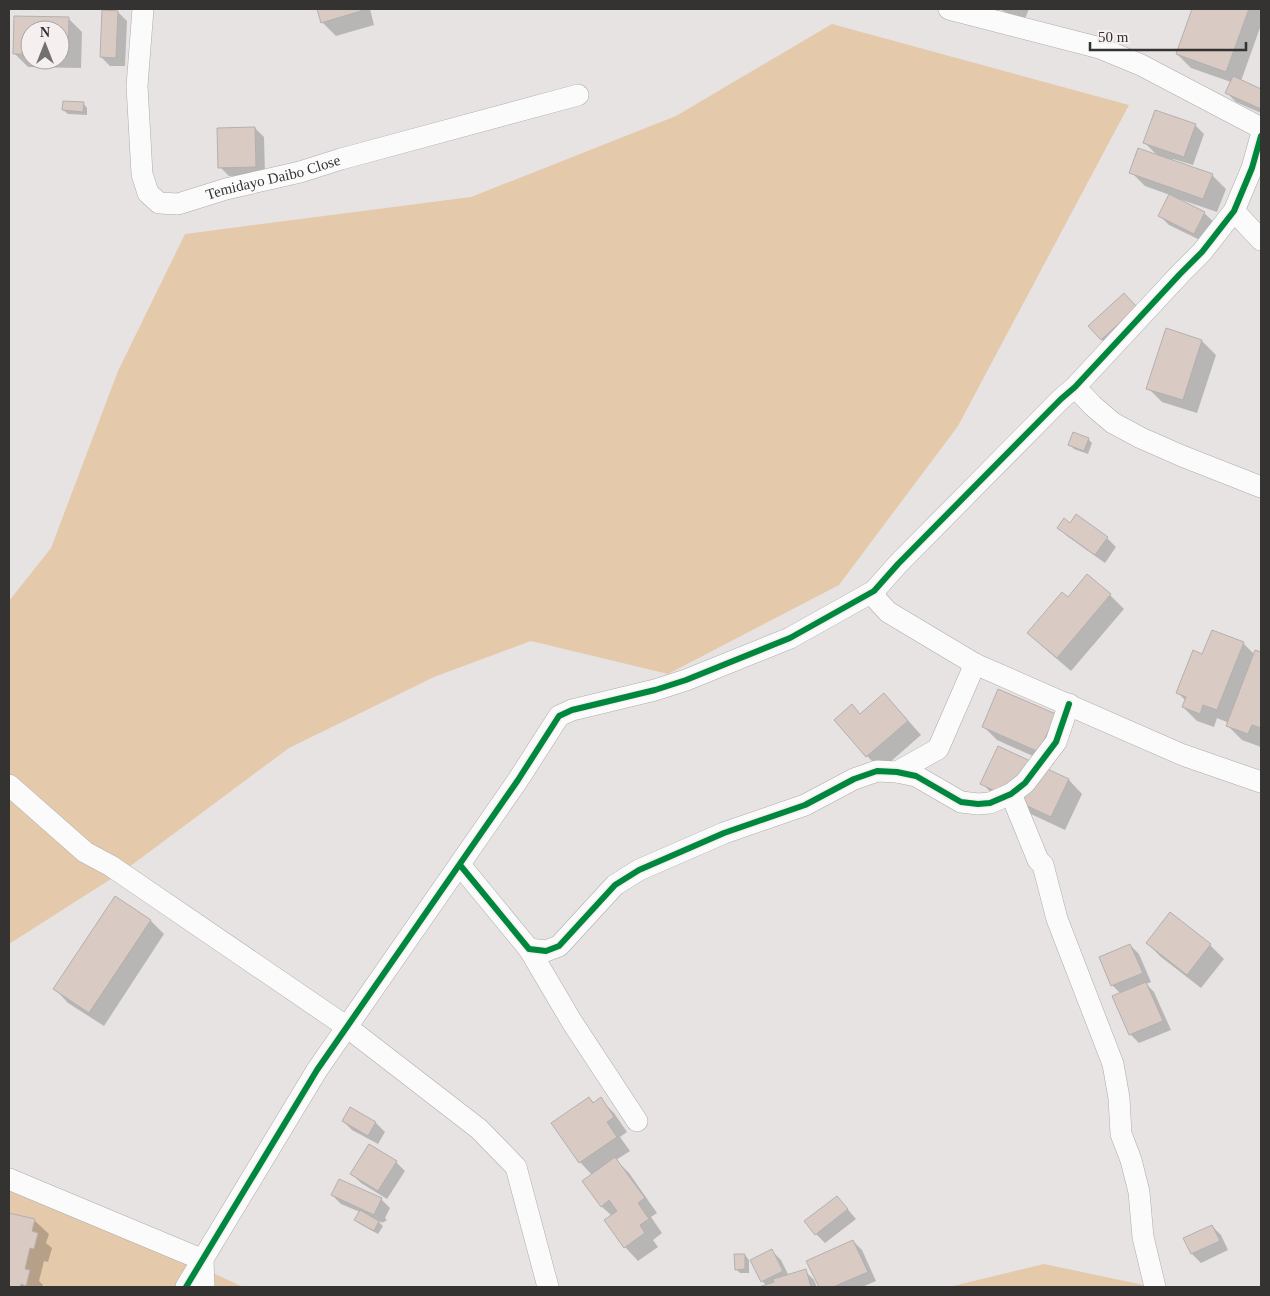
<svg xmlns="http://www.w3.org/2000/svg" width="1270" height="1296" viewBox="0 0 1270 1296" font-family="Georgia,serif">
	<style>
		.green { fill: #e5c9ab }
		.shadow { fill: #0003; fill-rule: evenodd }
		.building { fill: #d9cac4; stroke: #b3b0b0 }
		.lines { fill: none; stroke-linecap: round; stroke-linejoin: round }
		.minor-casing { stroke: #aeabab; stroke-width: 22 }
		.minor { stroke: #fbfbfb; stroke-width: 21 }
		.cycleway-casing { stroke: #f6efef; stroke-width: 9 }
		.cycleway { stroke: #00873e; stroke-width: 6 }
		.labels { text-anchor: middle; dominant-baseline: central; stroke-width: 4; stroke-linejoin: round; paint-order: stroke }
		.street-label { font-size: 15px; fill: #353232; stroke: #f6efef }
	</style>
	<rect width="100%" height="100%" fill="#e7e3e3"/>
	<path class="green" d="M 832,24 L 1129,105 L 958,426 L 839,585 L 668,674 L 531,641 L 434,677 L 289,748 L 125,870 L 9,944 L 9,601 L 51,548 L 118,371 L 185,234 L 471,197 L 676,116 Z
		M 9,1177 L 243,1287 L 9,1287 Z
		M 1044,1264 L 1153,1287 L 949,1287 Z"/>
	<path class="shadow" d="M 318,9 L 370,9 L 374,25 L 336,36 L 322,22 Z
		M 999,9 L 1029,9 L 1024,21 Z
		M 1194,9 L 1261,9 L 1261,25 L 1241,81 L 1261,90 L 1261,113 L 1236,102 L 1227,93 L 1231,82 L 1191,68 L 1177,54 Z
		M 118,12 L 127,21 L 125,66 L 110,66 L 101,57 Z
		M 15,17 L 68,18 L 82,32 L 81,68 L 28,67 L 14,53 ZM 30,30 L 60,30 L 60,60 L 30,60 Z
		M 83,103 L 87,108 L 87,115 L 68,114 L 63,110 Z
		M 1195,125 L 1204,134 L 1193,165 L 1173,159 L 1172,161 L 1212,175 L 1226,189 L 1217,212 L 1179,199 L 1178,200 L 1204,213 L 1214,222 L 1204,242 L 1169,225 L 1160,216 L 1170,195 L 1145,186 L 1131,172 L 1158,156 L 1145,143 Z
		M 255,128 L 264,137 L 265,175 L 229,176 L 220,167 Z
		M 1133,303 L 1110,348 L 1101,339 Z
		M 1167,330 L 1202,341 L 1216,355 L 1197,413 L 1162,402 L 1148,388 Z
		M 1088,439 L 1092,443 L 1088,454 L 1074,449 L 1070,445 Z
		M 1077,516 L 1107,538 L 1116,547 L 1105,563 L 1067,536 L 1058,527 L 1070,524 Z
		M 1087,576 L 1110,595 L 1124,609 L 1071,671 L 1043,647 L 1029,633 L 1068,599 Z
		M 1243,643 L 1255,655 L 1256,651 L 1261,653 L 1261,747 L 1242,740 L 1228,726 L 1229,723 L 1217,718 L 1214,727 L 1197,721 L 1183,707 L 1186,701 L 1178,693 L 1203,655 Z
		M 884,695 L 898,709 L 921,735 L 881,770 L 867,756 L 836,720 L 861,715 Z
		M 983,726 L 1069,729 L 1053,765 L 997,740 Z
		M 999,747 L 1069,780 L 1082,794 L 1065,830 L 995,797 L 982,783 Z
		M 115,898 L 151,921 L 164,934 L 104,1026 L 68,1003 L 55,989 Z
		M 1170,914 L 1210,945 L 1224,959 L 1201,988 L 1161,957 L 1147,943 Z
		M 1130,945 L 1139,954 L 1151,982 L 1146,984 L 1154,992 L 1171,1030 L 1139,1043 L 1130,1034 L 1121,994 L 1112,985 Z
		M 589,1098 L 594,1103 L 600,1099 L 614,1113 L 627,1132 L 620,1137 L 630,1151 L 616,1160 L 629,1173 L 657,1213 L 651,1217 L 662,1233 L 653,1240 L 658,1247 L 638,1261 L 625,1247 L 612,1216 L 601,1206 L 592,1175 L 580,1162 Z
		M 350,1109 L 376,1123 L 385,1132 L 378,1144 L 352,1130 L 343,1121 Z
		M 396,1162 L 405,1171 L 387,1199 L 361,1183 L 352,1174 Z
		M 332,1195 L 381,1199 L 390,1208 L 385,1218 L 387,1220 L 384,1222 L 383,1222 L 383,1223 L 378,1221 L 383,1226 L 378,1234 L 360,1224 L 355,1220 L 360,1212 L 341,1204 Z
		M 845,1206 L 856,1219 L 825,1243 L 816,1234 Z
		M 9,1214 L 35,1221 L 49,1234 L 46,1243 L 52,1248 L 48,1262 L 44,1261 L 39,1281 L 43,1285 L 42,1287 L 9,1287 Z
		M 1212,1226 L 1221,1235 L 1228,1250 L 1201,1263 L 1192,1254 L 1185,1239 Z
		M 853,1241 L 862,1250 L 876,1281 L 862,1287 L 820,1287 L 808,1261 Z
		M 772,1251 L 781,1260 L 789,1276 L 805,1271 L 814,1280 L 817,1287 L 763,1287 L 767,1286 L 762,1281 Z
		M 745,1255 L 749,1260 L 749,1273 L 740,1273 L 736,1269 Z"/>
	<path class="building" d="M 317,9 L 361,9 L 361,11 L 321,23 Z
		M 1192,9 L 1249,9 L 1226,72 L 1176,54 Z
		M 102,10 L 118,11 L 116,58 L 100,57 Z
		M 14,16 L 69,17 L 68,55 L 60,55 L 60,30 L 30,30 L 30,54 L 13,54 Z
		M 1233,76 L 1261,89 L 1261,109 L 1225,93 Z
		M 63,101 L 84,102 L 83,112 L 62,110 Z
		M 1155,110 L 1196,124 L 1184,157 L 1143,143 Z
		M 255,127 L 256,167 L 218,168 L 217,128 Z
		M 1138,148 L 1213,174 L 1203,199 L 1129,173 Z
		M 1169,194 L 1205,212 L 1194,234 L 1158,216 Z
		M 1124,293 L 1137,307 L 1101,340 L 1088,326 Z
		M 1166,328 L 1202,340 L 1183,400 L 1146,389 Z
		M 1073,432 L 1089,438 L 1084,451 L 1068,445 Z
		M 1076,514 L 1108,537 L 1095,555 L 1057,528 L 1064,518 L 1070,523 Z
		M 1087,574 L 1111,594 L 1057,658 L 1027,633 L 1062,592 L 1068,597 Z
		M 1212,630 L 1244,642 L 1217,710 L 1203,705 L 1200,714 L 1182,707 L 1186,697 L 1176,693 L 1193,650 L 1202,654 Z
		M 1255,650 L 1261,652 L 1261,728 L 1252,725 L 1248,734 L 1226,726 Z
		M 998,689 L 1056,714 L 1039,752 L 982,727 Z
		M 884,693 L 908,721 L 866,757 L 834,720 L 852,704 L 860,714 Z
		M 998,746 L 1069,779 L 1051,817 L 980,784 Z
		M 115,896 L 151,920 L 89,1013 L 53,989 Z
		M 1170,912 L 1211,944 L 1187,975 L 1146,943 Z
		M 1130,944 L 1143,973 L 1111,986 L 1099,957 Z
		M 1146,982 L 1163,1021 L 1129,1035 L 1112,996 Z
		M 589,1097 L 593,1103 L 601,1097 L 614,1117 L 607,1122 L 617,1137 L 579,1163 L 551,1123 Z
		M 350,1107 L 376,1122 L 368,1136 L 342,1121 Z
		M 369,1144 L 397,1161 L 378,1191 L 350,1174 Z
		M 615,1157 L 645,1198 L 638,1203 L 649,1219 L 640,1225 L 645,1233 L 624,1248 L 604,1220 L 617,1211 L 609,1200 L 601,1207 L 582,1181 Z
		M 339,1179 L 382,1198 L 374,1215 L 331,1195 Z
		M 837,1196 L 848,1209 L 815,1235 L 804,1221 Z
		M 360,1210 L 379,1221 L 374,1231 L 354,1220 Z
		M 9,1213 L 35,1219 L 32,1231 L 38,1233 L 34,1249 L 30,1248 L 25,1269 L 30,1270 L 26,1286 L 21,1284 L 20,1287 L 9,1287 Z
		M 1212,1225 L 1220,1241 L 1191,1254 L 1183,1238 Z
		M 853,1240 L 868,1272 L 833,1287 L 819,1287 L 806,1261 Z
		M 772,1249 L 783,1271 L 761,1282 L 750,1260 Z
		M 734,1254 L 745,1254 L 745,1269 L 735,1270 Z
		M 806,1269 L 811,1287 L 759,1287 L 774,1282 L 773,1279 Z"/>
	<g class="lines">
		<defs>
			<g id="minor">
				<path id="s1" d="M 143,9 L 137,86 L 142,174 L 148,193 L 159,203 L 178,204 L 226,189 L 300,172 L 341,159 L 578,95"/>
				<path d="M 949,9 L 1100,48 L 1141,65 L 1261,128"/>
				<path d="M 1234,211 L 1261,240"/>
				<path d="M 1075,387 L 1093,406 L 1113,423 L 1141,438 L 1182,456 L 1261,487"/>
				<path d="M 874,591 L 877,600 L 888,612 L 975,664 L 1183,755 L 1261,782"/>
				<path d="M 897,772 L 938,749 L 975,664"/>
				<path d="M 9,785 L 85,852 L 111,866 L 347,1027 L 479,1129 L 516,1167 L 548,1287"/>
				<path d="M 1011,794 L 1038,860 L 1043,865 L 1057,919 L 1113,1064 L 1119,1098 L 1121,1134 L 1131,1160 L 1139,1192 L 1143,1237 L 1155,1287"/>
				<path d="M 460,865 L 529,949 L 546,951 L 559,946 L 615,885 L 639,870 L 724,833 L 805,805 L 854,779 L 877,771 L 897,772 L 916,776 L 961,802 L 978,804 L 990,803 L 1011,794 L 1025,783 L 1056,742 L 1069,704"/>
				<path d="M 529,949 L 572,1022 L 637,1121"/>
				<path d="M 9,1179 L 203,1260 L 204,1287"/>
				<path d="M 186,1287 L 317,1070 L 518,780 L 559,716 L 572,710 L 655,690 L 686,680 L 790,638 L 874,591 L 898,564 L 1061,399 L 1075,387 L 1180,274 L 1202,252 L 1234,211 L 1252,168 L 1261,136"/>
			</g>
		</defs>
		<use href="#minor" class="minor-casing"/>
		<use href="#minor" class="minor"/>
		<defs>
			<path id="cycleway" d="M 460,865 L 529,949 L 546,951 L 559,946 L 615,885 L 639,870 L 724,833 L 805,805 L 854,779 L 877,771 L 897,772 L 916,776 L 961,802 L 978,804 L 990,803 L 1011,794 L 1025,783 L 1056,742 L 1069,704
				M 186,1287 L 317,1070 L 518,780 L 559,716 L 572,710 L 655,690 L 686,680 L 790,638 L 874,591 L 898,564 L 1061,399 L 1075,387 L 1180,274 L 1202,252 L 1234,211 L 1252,168 L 1261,136"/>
		</defs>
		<use href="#cycleway" class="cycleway-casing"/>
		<use href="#cycleway" class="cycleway"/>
	</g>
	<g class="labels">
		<g class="street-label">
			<text stroke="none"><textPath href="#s1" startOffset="318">Temidayo Daibo Close</textPath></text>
		</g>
	</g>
	<rect width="1270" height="1296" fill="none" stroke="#353232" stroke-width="20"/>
	<g transform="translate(45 45)"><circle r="24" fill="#f6efef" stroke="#a9a3a3"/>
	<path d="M0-4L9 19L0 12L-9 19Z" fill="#737070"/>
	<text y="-8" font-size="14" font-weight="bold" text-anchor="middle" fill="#353232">N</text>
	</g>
	<path d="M1090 42v8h156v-8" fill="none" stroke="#353232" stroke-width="2.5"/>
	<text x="1098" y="42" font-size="15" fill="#353232" stroke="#f6efef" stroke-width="4" paint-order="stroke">50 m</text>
</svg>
